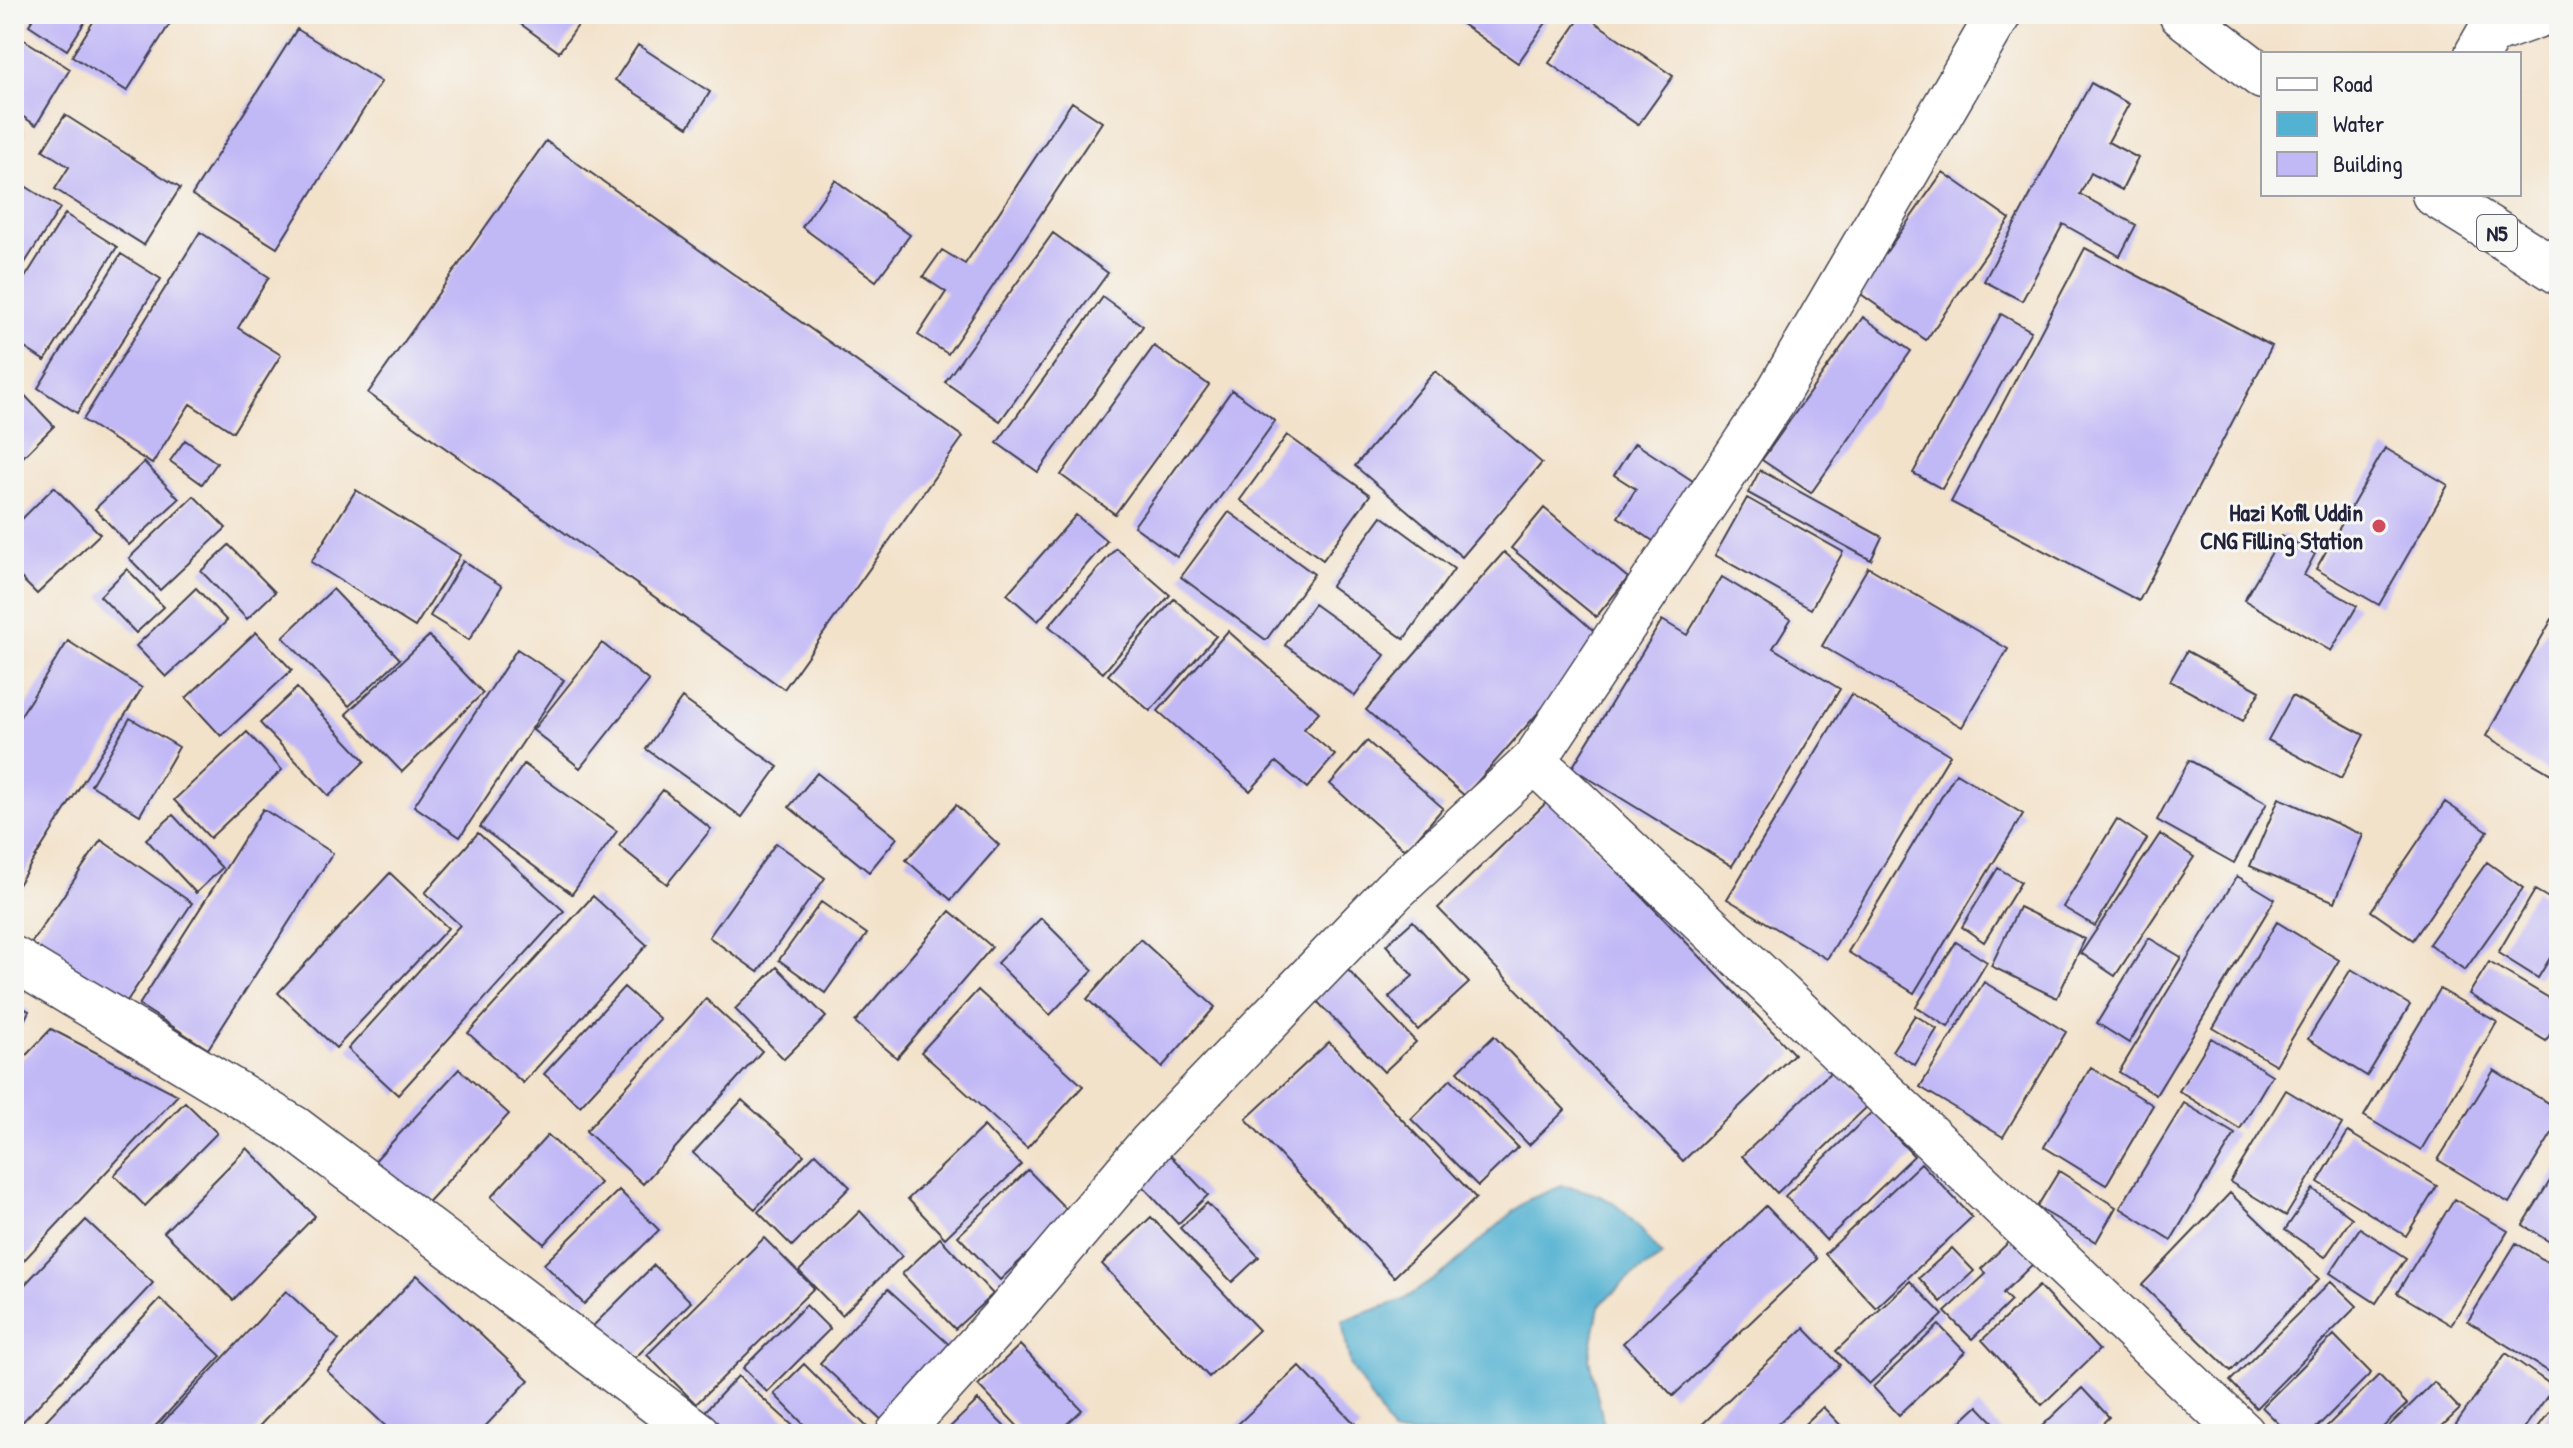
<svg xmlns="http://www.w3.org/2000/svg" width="2573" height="1448" viewBox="0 0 2573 1448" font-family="'Patrick Hand',sans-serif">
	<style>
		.water { fill: #53b1d1; stroke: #3a6a86; stroke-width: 2 }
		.building { fill: #c1b8f6 }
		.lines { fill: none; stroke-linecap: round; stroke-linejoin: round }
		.street-casing { stroke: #413f50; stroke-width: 47 }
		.highway-casing { stroke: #413f50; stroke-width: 47 }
		.street { stroke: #fff; stroke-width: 44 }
		.highway { stroke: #fff; stroke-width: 44 }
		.poi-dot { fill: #d1495b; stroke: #f6f6f2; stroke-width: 3 }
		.labels { text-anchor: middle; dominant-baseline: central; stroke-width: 6; stroke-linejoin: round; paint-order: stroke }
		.shield { fill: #f6f6f2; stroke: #626272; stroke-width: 2 }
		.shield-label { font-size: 22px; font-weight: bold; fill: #22223b }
		.poi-label { font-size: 24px; font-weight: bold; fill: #22223b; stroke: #f6f6f2; text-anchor: end }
	</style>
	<rect width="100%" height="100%" fill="#f6f6f2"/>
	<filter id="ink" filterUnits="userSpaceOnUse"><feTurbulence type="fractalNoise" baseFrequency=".0125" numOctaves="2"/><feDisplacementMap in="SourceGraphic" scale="16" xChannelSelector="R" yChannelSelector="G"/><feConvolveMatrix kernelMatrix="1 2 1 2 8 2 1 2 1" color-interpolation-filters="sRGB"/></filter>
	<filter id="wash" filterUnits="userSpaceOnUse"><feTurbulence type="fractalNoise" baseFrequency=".006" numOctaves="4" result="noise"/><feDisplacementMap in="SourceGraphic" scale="32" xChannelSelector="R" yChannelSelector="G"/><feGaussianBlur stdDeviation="1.8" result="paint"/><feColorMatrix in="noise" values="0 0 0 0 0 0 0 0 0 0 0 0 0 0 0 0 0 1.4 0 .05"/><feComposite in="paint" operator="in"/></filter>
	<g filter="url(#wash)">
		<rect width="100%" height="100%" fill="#f3e2ca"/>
		<path class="water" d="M 1562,1186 C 1619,1194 1627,1215 1663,1256 L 1628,1279 L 1599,1306 L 1589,1358 L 1606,1434 L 1393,1434 L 1350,1364 L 1342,1321 L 1403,1300 L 1447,1270 L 1527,1200 Z"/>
		<g id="blocks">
			<path class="building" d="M 36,14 L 90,14 L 67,50 L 29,25 Z
				M 98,14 L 176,14 L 127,91 L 72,56 Z
				M 507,14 L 586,14 L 559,52 Z
				M 1448,14 L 1552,14 L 1518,63 Z
				M 1583,14 L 1673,76 L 1638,125 L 1549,63 Z
				M 297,29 L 381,82 L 277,248 L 192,195 Z
				M 23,39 L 70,69 L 36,125 L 14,111 L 14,55 Z
				M 638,45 L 710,92 L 688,127 L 615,80 Z
				M 2091,83 L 2129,104 L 2108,142 L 2138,158 L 2122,190 L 2091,173 L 2080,194 L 2136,225 L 2120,256 L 2063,224 L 2022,301 L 1984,281 Z
				M 1072,102 L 1102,122 L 948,354 L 918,335 L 946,292 L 923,277 L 942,250 L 965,264 Z
				M 65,115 L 180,188 L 144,245 L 55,189 L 69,167 L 43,150 Z
				M 14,125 L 25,132 L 14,149 Z
				M 546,141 L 963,437 L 784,689 L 368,393 Z
				M 1943,172 L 2010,219 L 1926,340 L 1858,292 Z
				M 14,179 L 60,208 L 14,280 Z
				M 835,180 L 910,235 L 876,281 L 802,227 Z
				M 65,214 L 117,247 L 45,361 L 14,341 L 14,295 Z
				M 200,232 L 269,277 L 238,328 L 281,355 L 233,432 L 190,404 L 152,464 L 83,420 Z
				M 1053,233 L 1108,273 L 1000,421 L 945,382 Z
				M 2085,248 L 2272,346 L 2139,601 L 1951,502 Z
				M 121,254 L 161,279 L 77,413 L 38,388 Z
				M 1103,297 L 1143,326 L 1038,472 L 997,443 Z
				M 2001,314 L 2031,331 L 1942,489 L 1913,473 Z
				M 1863,317 L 1911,351 L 1811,493 L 1762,460 Z
				M 1154,346 L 1209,385 L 1115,514 L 1061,475 Z
				M 1435,371 L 1542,463 L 1462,557 L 1355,466 Z
				M 14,384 L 54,426 L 14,466 Z
				M 1232,390 L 1275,421 L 1177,557 L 1134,526 Z
				M 1287,435 L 1370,495 L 1323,560 L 1240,500 Z
				M 185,440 L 217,463 L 202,484 L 170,461 Z
				M 1635,443 L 1702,487 L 1662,547 L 1618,517 L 1636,489 L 1614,475 Z
				M 2385,448 L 2448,485 L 2379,605 L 2316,569 Z
				M 144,462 L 179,499 L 129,545 L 95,509 Z
				M 1760,470 L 1882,537 L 1871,560 L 1748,493 Z
				M 54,487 L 100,534 L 37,594 L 14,571 L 14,527 Z
				M 356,490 L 460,555 L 415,627 L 311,562 Z
				M 194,496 L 226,528 L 160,590 L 129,558 Z
				M 1747,498 L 1843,552 L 1811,609 L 1715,555 Z
				M 1544,508 L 1628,578 L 1596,617 L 1511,548 Z
				M 1229,512 L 1314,574 L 1266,640 L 1181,577 Z
				M 1076,515 L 1107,541 L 1038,621 L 1007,594 Z
				M 1382,516 L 1454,569 L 1404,639 L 1331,586 Z
				M 2282,535 L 2315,554 L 2304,575 L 2357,606 L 2331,651 L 2244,600 Z
				M 229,545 L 275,592 L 247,619 L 201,571 Z
				M 1116,548 L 1170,595 L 1103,673 L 1049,626 Z
				M 1504,552 L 1603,639 L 1465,796 L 1366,710 Z
				M 463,561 L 502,586 L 469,640 L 430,616 Z
				M 1868,567 L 2008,649 L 1962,727 L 1822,646 Z
				M 127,569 L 164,607 L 136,633 L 100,596 Z
				M 1722,577 L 1791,619 L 1773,648 L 1840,689 L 1732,866 L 1572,768 L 1662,620 L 1687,635 Z
				M 196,588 L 227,621 L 166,677 L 136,646 Z
				M 333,589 L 400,659 L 349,706 L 283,637 Z
				M 1174,599 L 1216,636 L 1150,711 L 1108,675 Z
				M 1314,604 L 1385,655 L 1355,696 L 1285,645 Z
				M 2552,619 L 2559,623 L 2558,778 L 2486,736 Z
				M 1228,631 L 1319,712 L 1304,729 L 1335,755 L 1307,788 L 1276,762 L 1250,791 L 1158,711 Z
				M 256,632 L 292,670 L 221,736 L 186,698 Z
				M 429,636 L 483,693 L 402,772 L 346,714 Z
				M 68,641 L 142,688 L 14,891 L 14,726 Z
				M 602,643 L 649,681 L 580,768 L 533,730 Z
				M 517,649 L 564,680 L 460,837 L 414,806 Z
				M 2187,651 L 2260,691 L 2243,721 L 2170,681 Z
				M 297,688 L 365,761 L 329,796 L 260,723 Z
				M 1851,694 L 1950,755 L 1827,959 L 1727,899 Z
				M 2292,696 L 2364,735 L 2341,779 L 2268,740 Z
				M 682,698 L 778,767 L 742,817 L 646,749 Z
				M 130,718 L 179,747 L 140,815 L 91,785 Z
				M 247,732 L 282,770 L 210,838 L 174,800 Z
				M 1367,741 L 1443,808 L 1406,851 L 1330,784 Z
				M 2189,760 L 2267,803 L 2234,863 L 2157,820 Z
				M 524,764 L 617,831 L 572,894 L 480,827 Z
				M 817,773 L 897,838 L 869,872 L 789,807 Z
				M 1956,773 L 2023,814 L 1914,993 L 1848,952 Z
				M 663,790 L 711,829 L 667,884 L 619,846 Z
				M 2279,798 L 2363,835 L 2335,902 L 2250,866 Z
				M 1549,800 L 1794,1054 L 1683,1161 L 1438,908 Z
				M 2445,802 L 2488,831 L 2413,940 L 2371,911 Z
				M 956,805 L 999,845 L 951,900 L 906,860 Z
				M 263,809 L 333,853 L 208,1049 L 139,1005 Z
				M 173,815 L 222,868 L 196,893 L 146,839 Z
				M 2117,819 L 2147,839 L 2095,926 L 2063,907 Z
				M 478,833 L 564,911 L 398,1095 L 348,1049 L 460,925 L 425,893 Z
				M 2160,834 L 2194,857 L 2115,976 L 2081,953 Z
				M 101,840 L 192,903 L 123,1007 L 30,945 Z
				M 776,843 L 825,878 L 758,972 L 709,937 Z
				M 2487,862 L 2523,888 L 2465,970 L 2429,944 Z
				M 1998,868 L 2021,882 L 1984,942 L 1962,927 Z
				M 390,873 L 448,928 L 336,1048 L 278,993 Z
				M 2237,876 L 2275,899 L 2156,1095 L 2119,1072 Z
				M 2535,890 L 2559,904 L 2559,943 L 2538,978 L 2498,953 Z
				M 593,896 L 647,945 L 523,1083 L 468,1033 Z
				M 821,902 L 867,934 L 825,993 L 779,960 Z
				M 2019,907 L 2085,939 L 2057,998 L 1991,966 Z
				M 950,911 L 992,947 L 897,1058 L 855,1022 Z
				M 1041,918 L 1093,970 L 1050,1015 L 997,963 Z
				M 1413,921 L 1469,983 L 1418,1030 L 1389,997 L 1413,976 L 1386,945 Z
				M 2277,922 L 2339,960 L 2276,1065 L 2213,1028 Z
				M 2149,938 L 2181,957 L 2129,1043 L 2097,1023 Z
				M 1140,939 L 1215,1007 L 1162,1067 L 1087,999 Z
				M 1956,942 L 1987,962 L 1948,1027 L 1916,1007 Z
				M 2489,962 L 2559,1004 L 2559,1019 L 2546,1041 L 2469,994 Z
				M 777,967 L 826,1017 L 784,1059 L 735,1009 Z
				M 1346,968 L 1416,1042 L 1384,1072 L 1314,998 Z
				M 2351,969 L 2410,1005 L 2367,1076 L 2308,1039 Z
				M 1984,982 L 2066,1032 L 2003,1137 L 1920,1087 Z
				M 624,987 L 660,1019 L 580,1106 L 544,1074 Z
				M 2440,989 L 2497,1022 L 2421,1150 L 2364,1116 Z
				M 978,990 L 1083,1086 L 1027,1148 L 921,1052 Z
				M 706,999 L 762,1051 L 643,1184 L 586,1131 Z
				M 14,1003 L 29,1011 L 14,1041 Z
				M 1915,1015 L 1937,1029 L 1915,1065 L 1892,1051 Z
				M 51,1029 L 178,1095 L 14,1271 L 14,1068 Z
				M 1494,1036 L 1565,1110 L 1529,1145 L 1458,1071 Z
				M 2211,1038 L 2272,1075 L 2240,1129 L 2179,1091 Z
				M 1329,1042 L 1476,1198 L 1394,1277 L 1246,1119 Z
				M 2091,1067 L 2153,1105 L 2106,1185 L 2044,1147 Z
				M 459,1069 L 509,1114 L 422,1209 L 372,1164 Z
				M 1834,1069 L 1869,1105 L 1777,1193 L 1742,1156 Z
				M 2494,1070 L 2559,1110 L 2559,1122 L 2509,1203 L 2438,1160 Z
				M 1451,1079 L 1518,1147 L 1478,1186 L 1411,1119 Z
				M 2286,1090 L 2342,1124 L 2286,1216 L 2230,1182 Z
				M 742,1100 L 804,1155 L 755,1209 L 693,1153 Z
				M 185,1102 L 217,1133 L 145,1206 L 114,1175 Z
				M 2184,1103 L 2235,1134 L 2171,1240 L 2120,1208 Z
				M 1872,1112 L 1914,1156 L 1826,1240 L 1785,1196 Z
				M 984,1126 L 1021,1165 L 945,1238 L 908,1199 Z
				M 2348,1132 L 2437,1186 L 2406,1236 L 2318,1182 Z
				M 548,1135 L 600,1183 L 544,1244 L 491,1197 Z
				M 247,1148 L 315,1216 L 233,1300 L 164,1232 Z
				M 1165,1150 L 1208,1195 L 1178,1224 L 1135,1178 Z
				M 816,1153 L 850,1187 L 792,1246 L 758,1212 Z
				M 1921,1163 L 1972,1217 L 1876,1308 L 1825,1254 Z
				M 2559,1166 L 2559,1248 L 2523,1225 Z
				M 1028,1170 L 1070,1213 L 1000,1280 L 958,1236 Z
				M 2059,1171 L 2116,1207 L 2096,1242 L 2037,1207 Z
				M 2313,1189 L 2352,1218 L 2325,1257 L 2285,1230 Z
				M 619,1190 L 659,1230 L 584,1304 L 544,1264 Z
				M 2230,1193 L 2319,1279 L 2231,1371 L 2142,1285 Z
				M 2454,1199 L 2508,1231 L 2451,1325 L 2397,1293 Z
				M 1207,1203 L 1259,1257 L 1232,1282 L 1180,1228 Z
				M 1766,1206 L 1817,1259 L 1673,1396 L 1623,1343 Z
				M 860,1211 L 902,1256 L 842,1315 L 799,1271 Z
				M 1151,1217 L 1259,1330 L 1209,1377 L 1102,1264 Z
				M 86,1220 L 153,1283 L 14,1431 L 14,1296 Z
				M 2360,1228 L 2406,1258 L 2376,1303 L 2330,1273 Z
				M 2014,1237 L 2036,1261 L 2003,1293 L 2011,1301 L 1972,1339 L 1945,1312 L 1986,1274 L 1981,1269 Z
				M 764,1238 L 814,1288 L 696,1404 L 647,1355 Z
				M 940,1238 L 993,1294 L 955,1329 L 902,1274 Z
				M 2516,1243 L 2559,1269 L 2559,1378 L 2468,1321 Z
				M 1952,1248 L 1974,1271 L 1941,1302 L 1919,1278 Z
				M 654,1265 L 691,1302 L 629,1364 L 592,1327 Z
				M 417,1275 L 529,1380 L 478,1434 L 394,1434 L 327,1371 Z
				M 1910,1281 L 1943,1315 L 1869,1384 L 1836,1351 Z
				M 2331,1281 L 2357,1306 L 2256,1408 L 2230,1381 Z
				M 2039,1286 L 2099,1350 L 2042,1405 L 1982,1340 Z
				M 888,1289 L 954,1349 L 886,1424 L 820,1363 Z
				M 286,1291 L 339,1340 L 252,1434 L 152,1434 Z
				M 160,1299 L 221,1356 L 148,1434 L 33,1434 Z
				M 806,1305 L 830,1329 L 767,1392 L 743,1368 Z
				M 1939,1325 L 1965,1352 L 1899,1415 L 1873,1387 Z
				M 1804,1328 L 1840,1365 L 1767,1434 L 1692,1434 Z
				M 2334,1335 L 2371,1373 L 2310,1434 L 2289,1434 L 2262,1407 Z
				M 1020,1345 L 1082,1410 L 1056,1434 L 1025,1434 L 978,1385 Z
				M 2506,1353 L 2554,1387 L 2520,1434 L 2449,1434 Z
				M 804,1364 L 874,1434 L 813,1434 L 774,1394 Z
				M 1299,1366 L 1360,1429 L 1354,1434 L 1244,1434 L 1236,1426 Z
				M 2379,1375 L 2407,1404 L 2376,1434 L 2319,1434 Z
				M 738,1376 L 802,1434 L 712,1434 L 697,1420 Z
				M 2434,1382 L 2460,1409 L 2434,1434 L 2393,1434 L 2387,1428 Z
				M 2082,1388 L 2109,1417 L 2092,1434 L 2044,1434 L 2039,1429 Z
				M 2559,1399 L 2559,1434 L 2533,1434 Z
				M 978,1400 L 1012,1434 L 943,1434 Z
				M 1978,1406 L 2005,1434 L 1948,1434 Z
				M 1823,1407 L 1849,1434 L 1794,1434 Z"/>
		</g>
	</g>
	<g filter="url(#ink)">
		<use href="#blocks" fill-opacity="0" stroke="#413f50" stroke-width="2"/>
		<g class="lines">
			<defs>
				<path id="street" d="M 1534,761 L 2243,1434
					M 14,959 L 294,1128 L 698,1434
					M 898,1434 L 1008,1312 L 1151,1143 L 1394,890 L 1534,761 L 1773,401 L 1999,14"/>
				<path id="highway" d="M 2181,14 L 2263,77
					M 2477,54 L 2489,33 L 2542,14
					M 2434,194 L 2559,272"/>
			</defs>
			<use href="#street" class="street-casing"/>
			<use href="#highway" class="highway-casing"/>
			<use href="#street" class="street"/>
			<use href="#highway" class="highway"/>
		</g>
	</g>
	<circle class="poi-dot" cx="2379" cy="526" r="8"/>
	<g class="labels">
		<rect class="shield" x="2477" y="215" width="40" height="36" rx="6"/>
		<g class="shield-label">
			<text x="2497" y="233">N5</text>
		</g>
		<g class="poi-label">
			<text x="2363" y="512">Hazi Kofil Uddin<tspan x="2363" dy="28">CNG Filling Station</tspan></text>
		</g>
	</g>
	<rect width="2573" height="1448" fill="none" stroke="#f6f6f2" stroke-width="48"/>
	<rect x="2261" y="52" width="260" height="144" fill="#f6f6f2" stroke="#a1a1a9" stroke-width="2"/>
	<rect x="2277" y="78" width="40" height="12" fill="#ffffff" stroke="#a1a1a9" stroke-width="2"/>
	<text x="2333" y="92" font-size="24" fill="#22223b">Road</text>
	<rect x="2277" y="112" width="40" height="24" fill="#53b1d1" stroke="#a1a1a9" stroke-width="2"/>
	<text x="2333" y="132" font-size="24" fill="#22223b">Water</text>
	<rect x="2277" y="152" width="40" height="24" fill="#c1b8f6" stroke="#a1a1a9" stroke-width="2"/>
	<text x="2333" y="172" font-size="24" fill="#22223b">Building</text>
</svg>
